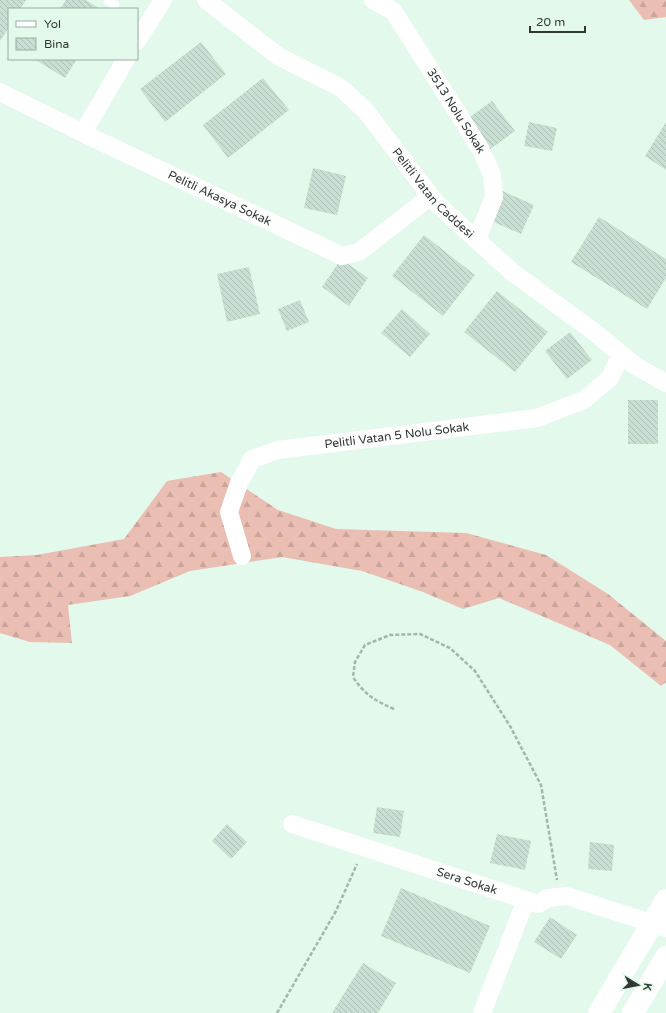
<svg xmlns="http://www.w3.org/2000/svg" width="666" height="1013" viewBox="0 0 666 1013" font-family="'Varela Round',sans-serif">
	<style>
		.forest { fill: url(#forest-firs) }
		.building { fill: url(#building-back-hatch) }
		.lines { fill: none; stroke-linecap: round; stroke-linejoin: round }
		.path { stroke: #a5b7ad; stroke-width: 2.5; stroke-dasharray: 4 2; stroke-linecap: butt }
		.service { stroke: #fff; stroke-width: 9 }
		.minor { stroke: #fff; stroke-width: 18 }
		.secondary { stroke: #fff; stroke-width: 22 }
		.labels { text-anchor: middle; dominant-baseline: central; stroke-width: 4; stroke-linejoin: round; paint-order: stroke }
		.street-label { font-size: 12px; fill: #303834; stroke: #e2f9ec }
	</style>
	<defs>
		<pattern id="forest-firs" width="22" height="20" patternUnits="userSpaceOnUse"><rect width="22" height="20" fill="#eabeb2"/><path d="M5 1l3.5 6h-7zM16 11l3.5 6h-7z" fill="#c9a49a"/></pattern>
		<pattern id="building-back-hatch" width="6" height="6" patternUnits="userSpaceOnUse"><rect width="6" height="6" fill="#c9dfd3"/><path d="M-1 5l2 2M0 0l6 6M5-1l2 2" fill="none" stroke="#adc0b6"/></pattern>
	</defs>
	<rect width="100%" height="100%" fill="#e2f9ec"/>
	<path class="forest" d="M 629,0 L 666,0 L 666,17 L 644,20 Z
		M 221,472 L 278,510 L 336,529 L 466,533 L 546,555 L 608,594 L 666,641 L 666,682 L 661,686 L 610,645 L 499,598 L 463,609 L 423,592 L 362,571 L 282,557 L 190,571 L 130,596 L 68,605 L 72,643 L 30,642 L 0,633 L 0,557 L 37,555 L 124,539 L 167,481 Z"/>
	<path class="building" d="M 0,0 L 26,0 L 20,9 L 9,9 L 9,27 L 0,41 Z
		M 66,0 L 86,0 L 100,9 L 60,9 Z
		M 201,42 L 226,74 L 165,122 L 140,89 Z
		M 34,59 L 77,59 L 65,78 Z
		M 263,78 L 289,110 L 228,158 L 203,125 Z
		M 492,101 L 515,131 L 489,150 L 467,119 Z
		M 529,122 L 557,128 L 552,151 L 524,146 Z
		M 666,122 L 666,170 L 645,156 Z
		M 313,168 L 346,176 L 337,215 L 304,208 Z
		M 500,190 L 534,205 L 521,234 L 487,219 Z
		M 599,217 L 666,259 L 666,278 L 647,309 L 571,262 Z
		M 424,235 L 475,275 L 443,316 L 392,276 Z
		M 341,259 L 368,278 L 349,306 L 322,287 Z
		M 249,267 L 260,314 L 227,322 L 217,274 Z
		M 497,291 L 548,332 L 515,372 L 464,332 Z
		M 300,300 L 309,322 L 287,331 L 278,309 Z
		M 402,309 L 430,334 L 410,357 L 381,333 Z
		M 570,332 L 592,360 L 567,379 L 545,351 Z
		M 628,400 L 658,400 L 658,444 L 628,444 Z
		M 377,807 L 404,811 L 400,837 L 373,833 Z
		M 227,824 L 247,842 L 231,859 L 212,841 Z
		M 497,834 L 531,841 L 525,870 L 490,863 Z
		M 590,842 L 614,845 L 612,871 L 588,869 Z
		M 401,888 L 490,926 L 470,973 L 381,936 Z
		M 550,917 L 577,935 L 561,959 L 534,942 Z
		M 363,963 L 396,983 L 378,1013 L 332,1013 Z"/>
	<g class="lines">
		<path class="path" d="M 394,709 C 374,700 365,695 353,677 L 355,662 L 365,645 L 390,635 L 420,634 L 450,648 L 475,671 L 510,726 L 541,785 L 557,880
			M 277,1013 L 336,911 L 357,864"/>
		<path class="service" d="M 108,0 L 115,5"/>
		<g class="minor">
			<path id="s1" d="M 206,0 L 278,56 L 341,88 L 365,110 L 436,203 L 512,272 L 593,331 L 634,365 L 666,383"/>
			<path id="s2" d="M 373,0 L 393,11 L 401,23 L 481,150 L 492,175 L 494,197 L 477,239"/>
			<path d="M 137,41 L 163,0"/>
			<path id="s3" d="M 0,92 L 91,137 L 342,256 L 359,252 L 431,196"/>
			<path d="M 83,133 L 126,59"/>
			<path id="s4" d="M 242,556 L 229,512 L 239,483 L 252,459 L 278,450 L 537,418 L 584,400 L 610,378 L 621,355"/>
			<path id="s5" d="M 292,824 L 526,900 L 482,1013"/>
			<path d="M 526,900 L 538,904 L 548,898 L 567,896 L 666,928"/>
		</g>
		<path class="secondary" d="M 599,1013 L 666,900
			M 633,1013 L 666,957"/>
	</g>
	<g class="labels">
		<g class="street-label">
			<text stroke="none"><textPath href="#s2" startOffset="141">3513 Nolu Sokak</textPath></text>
			<text stroke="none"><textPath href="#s1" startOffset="302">Pelitli Vatan Caddesi</textPath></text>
			<text stroke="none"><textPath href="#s3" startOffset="244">Pelitli Akasya Sokak</textPath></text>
			<text stroke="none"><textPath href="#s4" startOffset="251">Pelitli Vatan 5 Nolu Sokak</textPath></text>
			<text stroke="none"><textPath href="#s5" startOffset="184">Sera Sokak</textPath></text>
		</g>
	</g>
	<rect x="8" y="8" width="130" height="52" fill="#e2f9ec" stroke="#9baca2"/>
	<rect x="16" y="21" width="20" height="6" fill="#ffffff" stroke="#9baca2"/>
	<text x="44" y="28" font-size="12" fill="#303834">Yol</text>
	<rect x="16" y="38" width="20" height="12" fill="url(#building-back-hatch)" stroke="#9baca2"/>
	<text x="44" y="48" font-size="12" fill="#303834">Bina</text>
	<g transform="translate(638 985) rotate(100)" stroke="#e2f9ec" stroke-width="3" paint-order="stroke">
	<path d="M0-3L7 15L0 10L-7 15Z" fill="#303834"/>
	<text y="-6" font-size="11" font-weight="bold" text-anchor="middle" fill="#303834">K</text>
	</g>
	<path d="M530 26v6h55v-6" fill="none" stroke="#303834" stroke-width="2"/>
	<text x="536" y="26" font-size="12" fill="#303834" stroke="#e2f9ec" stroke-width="3" paint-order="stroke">20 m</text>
</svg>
